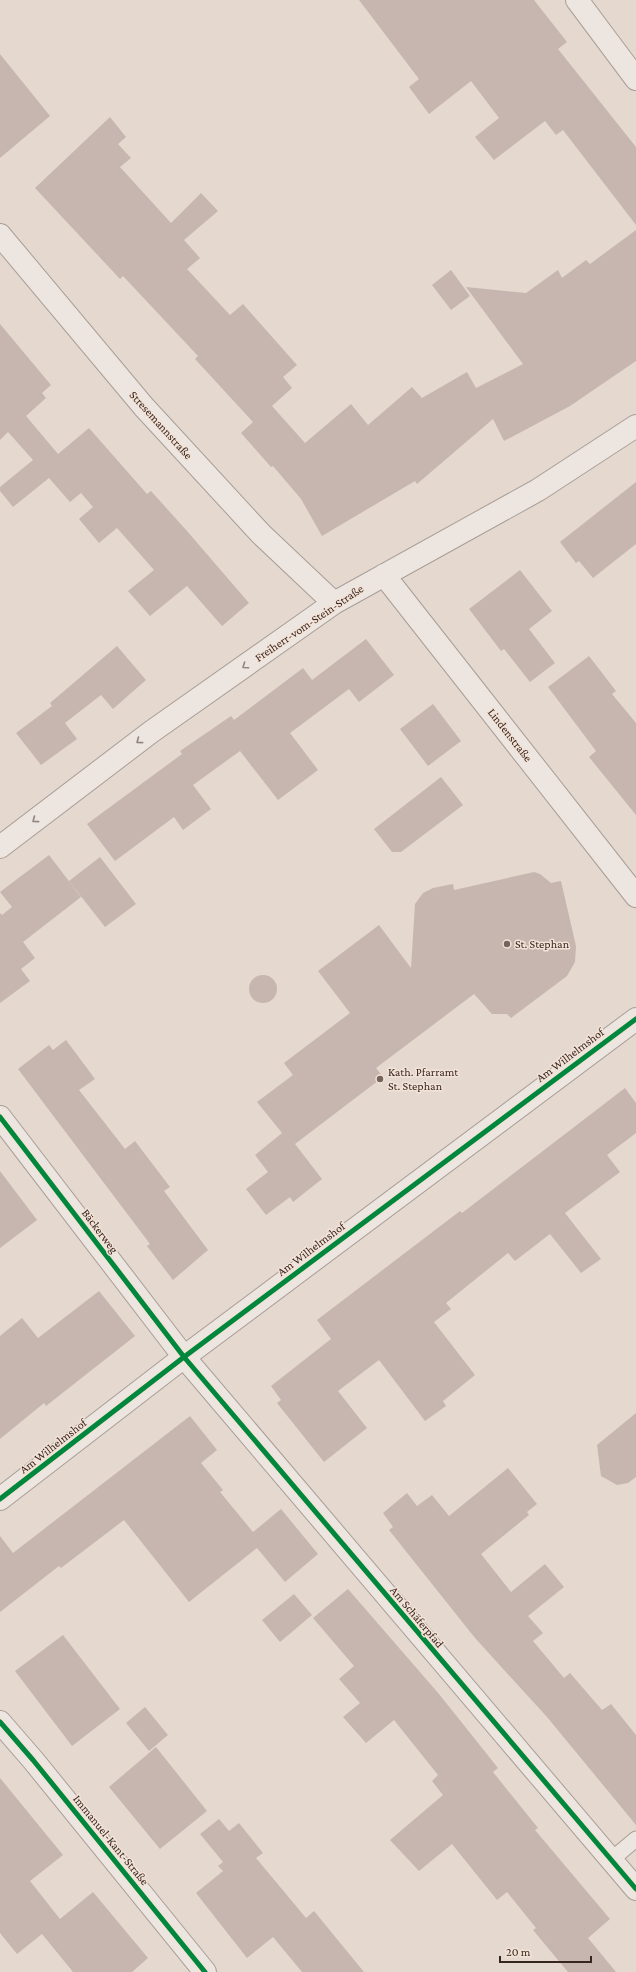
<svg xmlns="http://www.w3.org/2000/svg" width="636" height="1972" viewBox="0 0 636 1972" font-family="'Crimson Pro',serif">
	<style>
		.building { fill: #c7b6b0 }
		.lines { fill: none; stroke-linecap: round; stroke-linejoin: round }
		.service-casing { stroke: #a99e97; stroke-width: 17 }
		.minor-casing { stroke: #a99e97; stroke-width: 24 }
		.service { stroke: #ece5e0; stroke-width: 15 }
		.minor { stroke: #ece5e0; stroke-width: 22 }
		.cycleway-casing { stroke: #f3e3d6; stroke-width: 8 }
		.cycleway { stroke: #00873e; stroke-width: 5 }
		.oneway { stroke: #928580 }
		.poi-dot { fill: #74645d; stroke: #f3e3d6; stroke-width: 1.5 }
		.labels { text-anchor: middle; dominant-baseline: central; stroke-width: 3; stroke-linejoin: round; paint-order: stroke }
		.street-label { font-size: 12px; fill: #372520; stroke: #f3e3d6 }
		.poi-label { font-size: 12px; fill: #372520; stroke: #f3e3d6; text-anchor: start }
	</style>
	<rect width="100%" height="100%" fill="#e4d8cf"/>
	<path class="building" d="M 359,0 L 534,0 L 567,42 L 558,49 L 636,147 L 636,225 L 563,130 L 556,135 L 545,121 L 494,160 L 475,137 L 499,118 L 471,81 L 429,114 L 409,87 L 419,79 Z
		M 0,54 L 50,116 L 0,158 Z
		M 110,117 L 126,137 L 118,144 L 131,158 L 120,167 L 171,223 L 201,193 L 218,211 L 184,240 L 200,258 L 187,269 L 230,315 L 243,304 L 297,365 L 283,377 L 292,388 L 272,406 L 305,443 L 351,404 L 368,425 L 412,387 L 422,398 L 467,372 L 476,388 L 523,364 L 466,287 L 526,293 L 558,270 L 562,278 L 586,260 L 590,264 L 636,230 L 636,361 L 570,406 L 504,441 L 493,419 L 417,484 L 415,481 L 322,536 L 301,499 L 273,466 L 271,467 L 241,433 L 253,422 L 195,359 L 198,356 L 123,276 L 120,279 L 35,188 Z
		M 451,270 L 470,296 L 451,310 L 432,285 Z
		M 0,324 L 51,385 L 42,393 L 46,398 L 26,416 L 58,454 L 89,428 L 147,494 L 151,491 L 187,531 L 249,603 L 222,626 L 187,586 L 150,616 L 128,591 L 154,570 L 117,528 L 99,543 L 79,519 L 93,507 L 81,493 L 70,502 L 49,478 L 13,507 L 0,491 L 0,487 L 33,460 L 8,432 L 0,440 Z
		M 636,482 L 636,544 L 593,578 L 579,561 L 576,563 L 560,542 Z
		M 520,570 L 552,611 L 529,629 L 555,663 L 530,682 L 504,649 L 501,651 L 469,609 Z
		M 366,639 L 394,675 L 359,702 L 349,689 L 290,733 L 318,770 L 278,800 L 240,751 L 193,785 L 211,809 L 183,830 L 174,817 L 115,861 L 87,824 L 182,754 L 180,751 L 231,716 L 234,720 L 303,668 L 312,680 Z
		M 117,646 L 146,680 L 113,709 L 101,695 L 65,723 L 77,739 L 41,765 L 16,733 L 52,706 L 50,703 Z
		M 589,656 L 616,691 L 612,694 L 636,723 L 636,815 L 589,757 L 596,751 L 548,687 Z
		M 433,704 L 461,741 L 428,766 L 400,729 Z
		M 441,777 L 463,805 L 401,852 L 392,852 L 374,829 Z
		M 49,855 L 81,897 L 23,942 L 35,958 L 21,969 L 30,981 L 0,1003 L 0,913 L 2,915 L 12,907 L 0,892 Z
		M 100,857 L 136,904 L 105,927 L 69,881 Z
		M 534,872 L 540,874 L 551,883 L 561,881 L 576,946 L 575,962 L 567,976 L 511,1018 L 507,1014 L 492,1014 L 474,994 L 376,1068 L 383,1077 L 295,1144 L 322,1179 L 293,1202 L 290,1197 L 266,1215 L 246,1189 L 268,1172 L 255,1155 L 282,1133 L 257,1102 L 293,1075 L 284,1063 L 350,1013 L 318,971 L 379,925 L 411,968 L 415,904 L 423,893 L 433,888 L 453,884 L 454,890 Z
		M249 989a14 14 0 1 1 28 0a14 14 0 1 1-28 0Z
		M 66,1040 L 95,1079 L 79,1090 L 125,1149 L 135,1141 L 170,1187 L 164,1191 L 208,1250 L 173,1280 L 147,1246 L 150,1244 L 18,1069 L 49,1045 L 53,1050 Z
		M 625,1088 L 636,1103 L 636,1133 L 607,1155 L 620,1172 L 565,1213 L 601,1259 L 581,1273 L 550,1234 L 515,1261 L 508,1253 L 446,1303 L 451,1309 L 434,1322 L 475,1375 L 443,1401 L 446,1406 L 425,1421 L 379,1360 L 338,1391 L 367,1428 L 324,1462 L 277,1403 L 281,1400 L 271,1386 L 331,1339 L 317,1320 L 460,1211 L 462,1213 Z
		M 0,1171 L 37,1220 L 0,1248 Z
		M 99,1291 L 135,1336 L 46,1406 L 44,1403 L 0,1439 L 0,1336 L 22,1318 L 38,1338 Z
		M 636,1413 L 636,1477 L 628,1483 L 617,1485 L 601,1476 L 597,1445 Z
		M 190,1416 L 217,1450 L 201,1463 L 223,1490 L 220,1492 L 253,1532 L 281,1509 L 318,1554 L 285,1582 L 257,1548 L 189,1602 L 124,1520 L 61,1568 L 59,1566 L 0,1612 L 0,1536 L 13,1553 Z
		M 508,1468 L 537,1504 L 527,1512 L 529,1515 L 481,1554 L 511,1592 L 545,1564 L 564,1587 L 528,1616 L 543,1633 L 533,1641 L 564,1678 L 570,1673 L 602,1710 L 611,1704 L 636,1735 L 636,1825 L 547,1717 L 475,1638 L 389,1530 L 393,1527 L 383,1513 L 407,1493 L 417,1506 L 432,1495 L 449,1516 Z
		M 348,1589 L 439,1694 L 498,1768 L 493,1772 L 538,1828 L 535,1830 L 610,1919 L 588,1938 L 616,1972 L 568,1972 L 533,1930 L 536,1928 L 507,1892 L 497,1900 L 452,1844 L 419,1871 L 390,1840 L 443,1795 L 432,1781 L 438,1775 L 394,1720 L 366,1743 L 343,1717 L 360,1703 L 339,1679 L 354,1666 L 313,1618 Z
		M 294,1594 L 312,1615 L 280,1642 L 262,1620 Z
		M 63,1635 L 120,1709 L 72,1746 L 15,1671 Z
		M 145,1707 L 168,1735 L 149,1751 L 126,1723 Z
		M 156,1747 L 207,1811 L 160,1849 L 109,1787 Z
		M 0,1778 L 63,1855 L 30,1881 L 60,1919 L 93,1892 L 148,1958 L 132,1972 L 73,1972 L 42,1934 L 17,1954 L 0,1933 Z
		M 219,1819 L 229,1831 L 239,1823 L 263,1853 L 256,1858 L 306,1918 L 314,1911 L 364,1972 L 302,1972 L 273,1937 L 247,1958 L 196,1893 L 223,1871 L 218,1866 L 223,1862 L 200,1834 Z"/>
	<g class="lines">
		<defs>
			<path id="service" d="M 611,1860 L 636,1839"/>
			<path id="minor" d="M 577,0 L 636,79
				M 0,235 L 144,407 L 261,534 L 334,603
				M 384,575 L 636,896
				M 0,847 L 151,732 L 334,603 L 538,490 L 636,426
				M 0,1117 L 184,1357 L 636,1889
				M 0,1499 L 184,1357 L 636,1019
				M 0,1722 L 33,1760 L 205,1972"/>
		</defs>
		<use href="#service" class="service-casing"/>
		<use href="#minor" class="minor-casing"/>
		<use href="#service" class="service"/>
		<use href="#minor" class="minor"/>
		<defs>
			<path id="cycleway" d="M 0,1117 L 184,1357 L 636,1889
				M 0,1499 L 184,1357 L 636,1019
				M 0,1722 L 33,1760 L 205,1972"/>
		</defs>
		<use href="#cycleway" class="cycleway-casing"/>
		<use href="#cycleway" class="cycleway"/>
	</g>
	<defs><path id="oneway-chevron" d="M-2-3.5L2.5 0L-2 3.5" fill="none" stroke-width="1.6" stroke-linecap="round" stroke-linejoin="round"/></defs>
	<g class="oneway">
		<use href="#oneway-chevron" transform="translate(245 666) rotate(145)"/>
		<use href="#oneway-chevron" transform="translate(139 741) rotate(143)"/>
		<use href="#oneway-chevron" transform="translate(35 820) rotate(143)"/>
	</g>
	<g class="poi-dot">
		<circle cx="507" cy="944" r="4"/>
		<circle cx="380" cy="1079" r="4"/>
	</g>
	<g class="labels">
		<g class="street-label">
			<text transform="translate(161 425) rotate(48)">Stresemannstraße</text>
			<text transform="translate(309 623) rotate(-34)">Freiherr-vom-Stein-Straße</text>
			<text transform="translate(510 735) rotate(52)">Lindenstraße</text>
			<text transform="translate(570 1055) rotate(-37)">Am Wilhelmshof</text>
			<text transform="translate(100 1231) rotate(53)">Bäckerweg</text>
			<text transform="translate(311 1249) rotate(-37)">Am Wilhelmshof</text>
			<text transform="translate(53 1446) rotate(-38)">Am Wilhelmshof</text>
			<text transform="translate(417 1617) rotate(50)">Am Schäferpfad</text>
			<text transform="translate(111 1840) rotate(51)">Immanuel-Kant-Straße</text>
		</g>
		<g class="poi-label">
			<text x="515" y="944">St. Stephan</text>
			<text x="388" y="1072">Kath. Pfarramt<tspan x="388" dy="14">St. Stephan</tspan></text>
		</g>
	</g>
	<path d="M500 1956v6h91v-6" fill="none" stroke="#372520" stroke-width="2"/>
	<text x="506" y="1956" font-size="12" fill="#372520" stroke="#f3e3d6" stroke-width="3" paint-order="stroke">20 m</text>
</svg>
